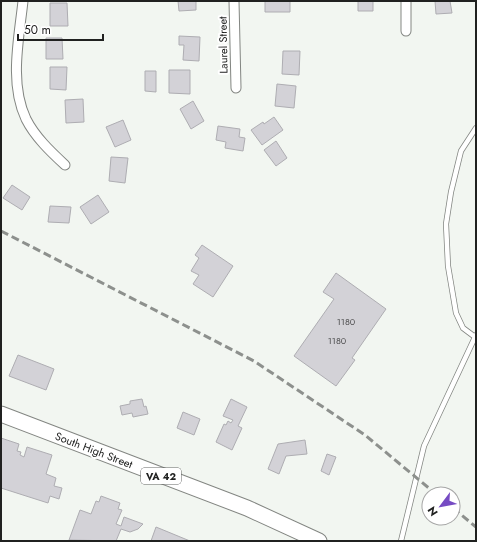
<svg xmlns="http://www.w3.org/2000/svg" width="477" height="542" viewBox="0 0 477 542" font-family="Jost,sans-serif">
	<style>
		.building { fill: #d3d2d7; stroke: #aeadb2 }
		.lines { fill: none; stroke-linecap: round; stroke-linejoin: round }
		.lane-casing { stroke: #838682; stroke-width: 6 }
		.street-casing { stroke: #838682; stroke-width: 11 }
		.primary-casing { stroke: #838682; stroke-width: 17 }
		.lane { stroke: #fff; stroke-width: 4.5 }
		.street { stroke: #fff; stroke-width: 9 }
		.primary { stroke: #fff; stroke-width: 15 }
		.rail { stroke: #8d908d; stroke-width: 3; stroke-dasharray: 8 4; stroke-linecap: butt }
		.labels { text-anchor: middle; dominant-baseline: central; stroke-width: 4; stroke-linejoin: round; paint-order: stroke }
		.number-label { font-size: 9px; fill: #4d4d4e }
		.shield { fill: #fff; stroke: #636463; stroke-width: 1 }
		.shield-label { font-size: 10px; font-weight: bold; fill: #202120 }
		.street-label { font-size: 11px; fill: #202120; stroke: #fff }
	</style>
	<rect width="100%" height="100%" fill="#f2f6f1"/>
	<path class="building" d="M 178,1 L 196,1 L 196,10 L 179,11 Z
		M 265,1 L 290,1 L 290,12 L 265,12 Z
		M 358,1 L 373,1 L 373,11 L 358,11 Z
		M 435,1 L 450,1 L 452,13 L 436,14 Z
		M 50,3 L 67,3 L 68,26 L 50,26 Z
		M 179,36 L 200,37 L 199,61 L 183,60 L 184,45 L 179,45 Z
		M 46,38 L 62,38 L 63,59 L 46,59 Z
		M 283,51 L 300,51 L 299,75 L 282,74 Z
		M 50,67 L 67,67 L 66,90 L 50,89 Z
		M 169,70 L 190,70 L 190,94 L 169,93 Z
		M 145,71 L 156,71 L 156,92 L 145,91 Z
		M 277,84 L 296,86 L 294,108 L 275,106 Z
		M 83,99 L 84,122 L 66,123 L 65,100 Z
		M 193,101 L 204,121 L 191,129 L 180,109 Z
		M 274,117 L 283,130 L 262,145 L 251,130 L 263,122 L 264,124 Z
		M 123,120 L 131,140 L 115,147 L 106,127 Z
		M 218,126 L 240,129 L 239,137 L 245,138 L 243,151 L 225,148 L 226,142 L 216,140 Z
		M 276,141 L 287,158 L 276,166 L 264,150 Z
		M 111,157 L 128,158 L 125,183 L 109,181 Z
		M 12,185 L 30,197 L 22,210 L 3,198 Z
		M 98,195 L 109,212 L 91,224 L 80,207 Z
		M 50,206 L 71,207 L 69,223 L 48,222 Z
		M 202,245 L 233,266 L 213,297 L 193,284 L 199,275 L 191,271 L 199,258 L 195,255 Z
		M 336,273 L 386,309 L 352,358 L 355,360 L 336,386 L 294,356 L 334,299 L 323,292 Z
		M 18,355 L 54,369 L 46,390 L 9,376 Z
		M 142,399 L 144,407 L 146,406 L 148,414 L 133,417 L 132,413 L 122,415 L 120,406 L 130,404 L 130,401 Z
		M 231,399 L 247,407 L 238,426 L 242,428 L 232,450 L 216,442 L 224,424 L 226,425 L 228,421 L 231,423 L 233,420 L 223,416 Z
		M 183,412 L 200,419 L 194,435 L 177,428 Z
		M 1,438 L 19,444 L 17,451 L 21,452 L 20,455 L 24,457 L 27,447 L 52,455 L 46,474 L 56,478 L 54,486 L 62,488 L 59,499 L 50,496 L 48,503 L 1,488 Z
		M 305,440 L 307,454 L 286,456 L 279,474 L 268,469 L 278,444 Z
		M 327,454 L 336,457 L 329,475 L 321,471 Z
		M 101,496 L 120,503 L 118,509 L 122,510 L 116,524 L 121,526 L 124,517 L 143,524 L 138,529 L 130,532 L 121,529 L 116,541 L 69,540 L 80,510 L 91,514 L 96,501 L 99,502 Z
		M 156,527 L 190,541 L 151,541 Z"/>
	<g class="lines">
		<defs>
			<path id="lane" d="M 475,337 L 463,328 L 456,313 L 448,266 L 446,224 L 451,192 L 461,151 L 476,128
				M 401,541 L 424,446 L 476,335"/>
			<path id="street" d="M 23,1 C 19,39 9,83 26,119 C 35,137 51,152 65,165
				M 234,1 L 236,88
				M 406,1 L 406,31"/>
			<path id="primary" d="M 1,414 L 247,508 L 319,541"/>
		</defs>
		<use href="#lane" class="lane-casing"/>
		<use href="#street" class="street-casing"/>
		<use href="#primary" class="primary-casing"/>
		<use href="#lane" class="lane"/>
		<use href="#street" class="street"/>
		<use href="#primary" class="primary"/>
		<path class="rail" d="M 1,231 L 254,361 L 365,435 L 436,494
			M 453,508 L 476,527"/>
	</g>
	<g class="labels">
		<g class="number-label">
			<text x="346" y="321">1180</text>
			<text x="337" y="340">1180</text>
		</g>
		<rect class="shield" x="141" y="468" width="40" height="16" rx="3"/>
		<g class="shield-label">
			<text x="161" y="476">VA 42</text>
		</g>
		<g class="street-label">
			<text transform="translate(223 45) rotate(-91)">Laurel Street</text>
			<text transform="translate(94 450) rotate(21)">South High Street</text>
		</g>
	</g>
	<rect width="477" height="542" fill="none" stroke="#202120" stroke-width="4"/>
	<g transform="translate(441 506) rotate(238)"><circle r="19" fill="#ffffff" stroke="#a6a6a6"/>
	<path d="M0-3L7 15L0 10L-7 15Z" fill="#764bc3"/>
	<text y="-6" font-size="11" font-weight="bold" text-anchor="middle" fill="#202120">N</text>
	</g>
	<path d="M18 34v6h85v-6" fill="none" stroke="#202120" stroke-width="2"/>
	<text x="24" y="34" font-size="12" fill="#202120" stroke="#ffffff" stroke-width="3" paint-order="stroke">50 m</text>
</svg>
